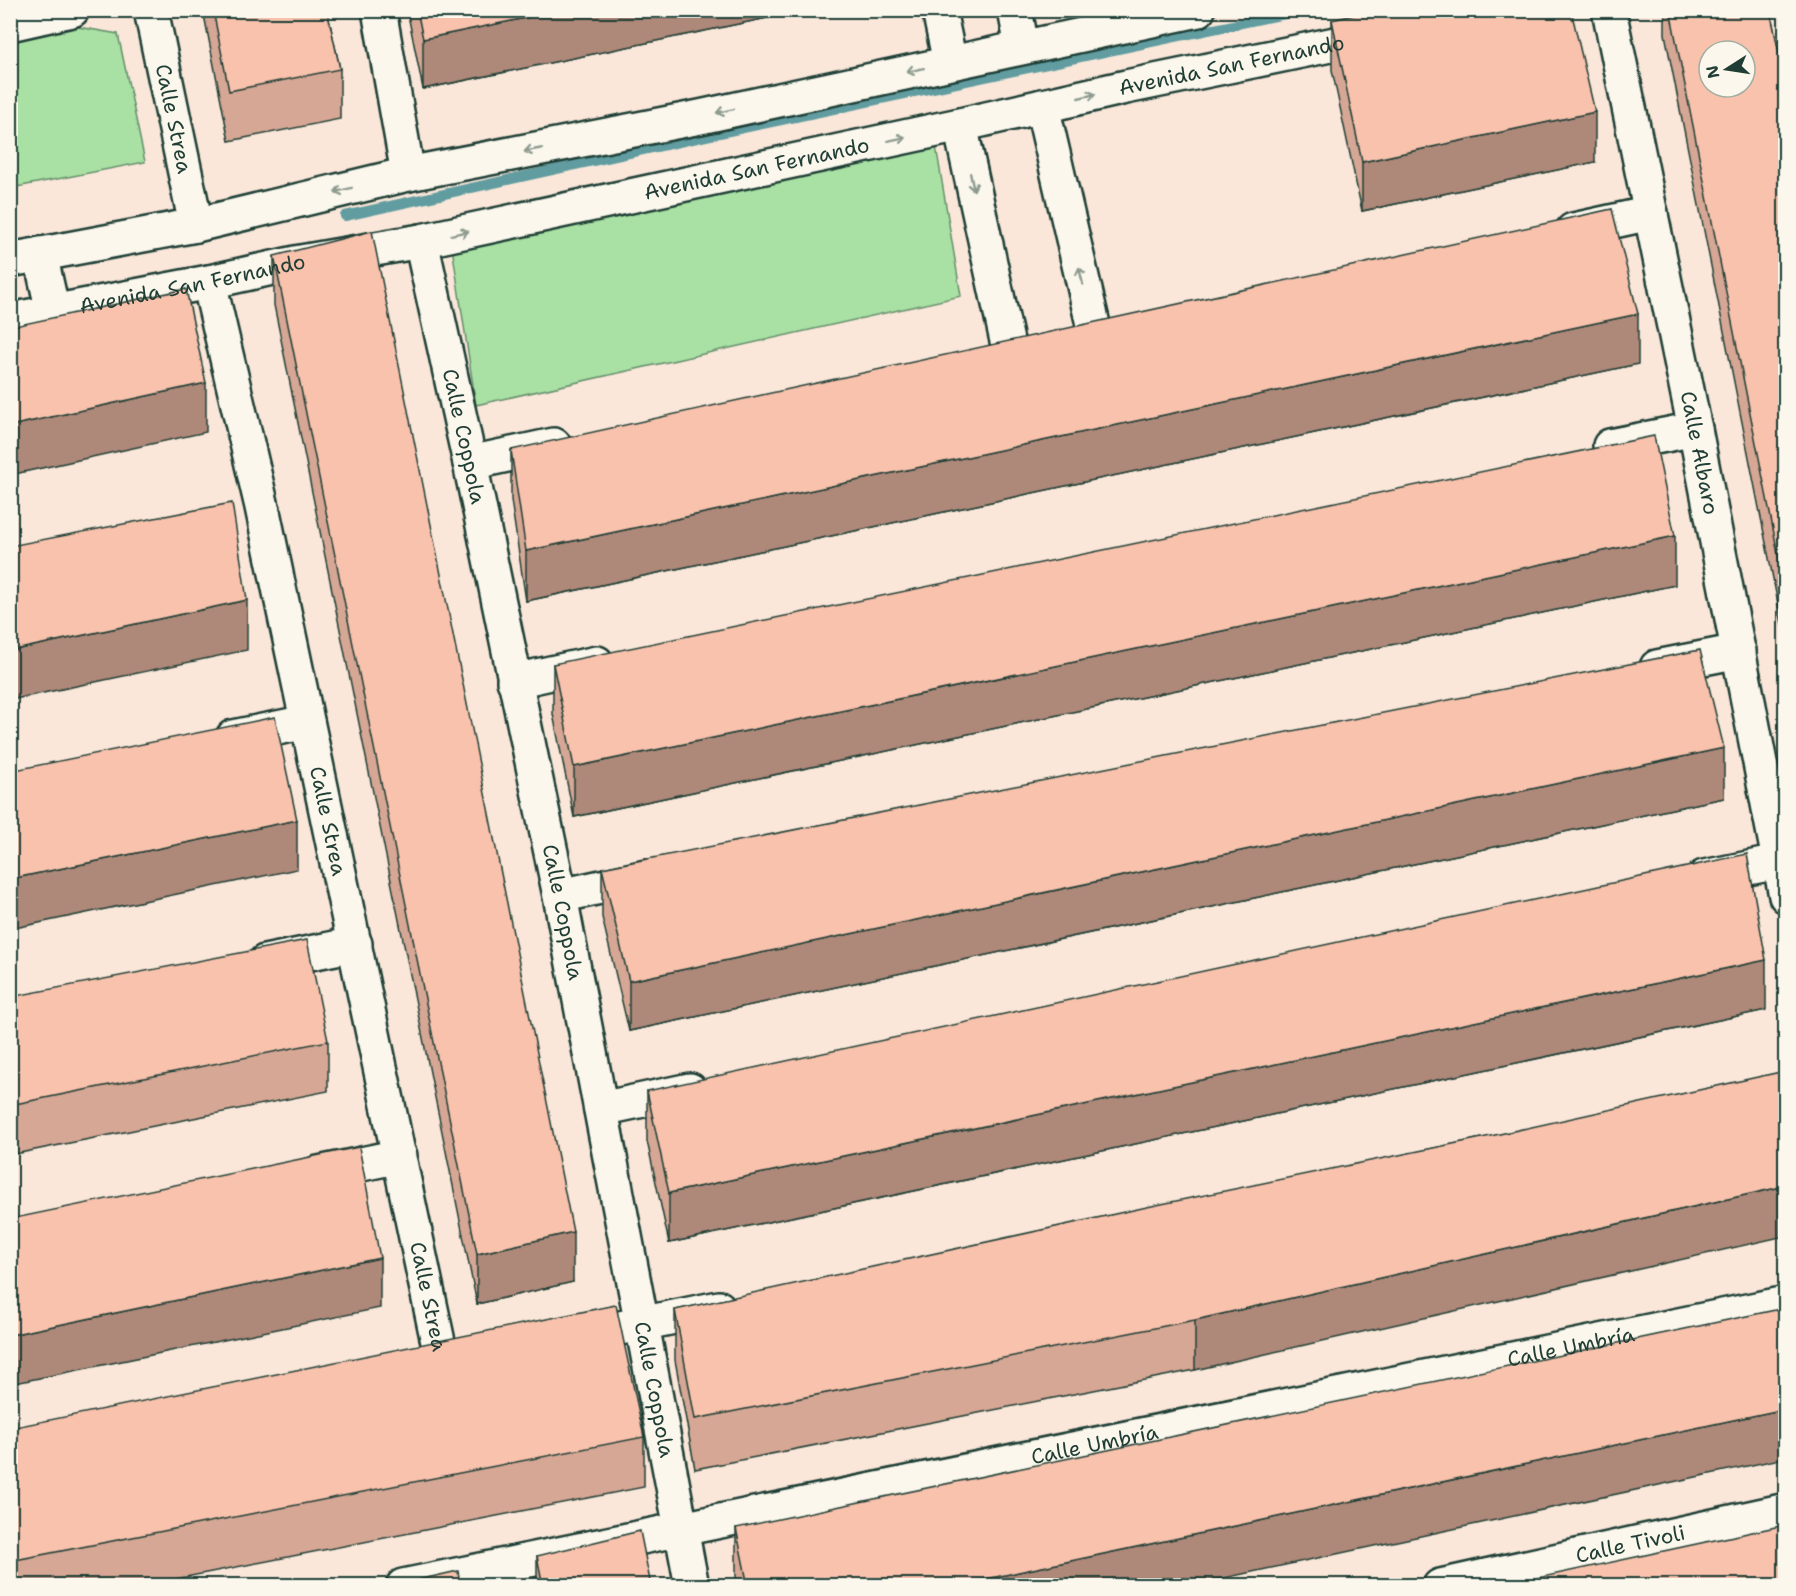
<svg xmlns="http://www.w3.org/2000/svg" width="1796" height="1596" viewBox="0 0 1796 1596" font-family="'Shantell Sans',sans-serif">
	<style>
		.green { fill: #a9e0a3; stroke: #648e6c; stroke-width: 1.5 }
		.lines { fill: none; stroke-linecap: round; stroke-linejoin: round }
		.stream { stroke: #609ca0; stroke-width: 10 }
		.minor-casing { stroke: #1f3d34; stroke-width: 38 }
		.tertiary-casing { stroke: #1f3d34; stroke-width: 38 }
		.minor { stroke: #fbf7ec; stroke-width: 33 }
		.tertiary { stroke: #fbf7ec; stroke-width: 33 }
		.wall { fill: #d6a795; stroke: #1f3d34; stroke-width: 1.5 }
		.shaded-wall { fill: #ae8879; stroke: #1f3d34; stroke-width: 1.5 }
		.building { fill: #f9c2ad; stroke: #1f3d34; stroke-width: 1.5; fill-rule: evenodd }
		.oneway { stroke: #8d9a90 }
		.labels { text-anchor: middle; dominant-baseline: central; stroke-width: 6; stroke-linejoin: round; paint-order: stroke }
		.street-label { font-size: 21px; fill: #1f3d34; stroke: #fbf7ec }
	</style>
	<rect width="100%" height="100%" fill="#fae7d9"/>
	<filter id="ink" filterUnits="userSpaceOnUse"><feTurbulence type="fractalNoise" baseFrequency=".0167" numOctaves="2"/><feDisplacementMap in="SourceGraphic" scale="12" xChannelSelector="R" yChannelSelector="G"/><feConvolveMatrix kernelMatrix="1 2 1 2 8 2 1 2 1" color-interpolation-filters="sRGB"/></filter>
	<g filter="url(#ink)">
		<path class="green" d="M 55,23 L 118,34 L 145,162 L 11,188 L 10,44 Z
			M 935,140 L 961,296 L 476,405 L 452,247 L 538,234 Z"/>
		<g class="lines">
			<path class="stream" d="M 345,216 L 715,134 L 1304,10"/>
			<defs>
				<g id="minor">
					<path id="s1" d="M 151,10 L 196,225"/>
					<path d="M 379,10 L 408,174"/>
					<path d="M 939,10 L 950,63"/>
					<path d="M 1015,10 L 1022,47"/>
					<path id="s2" d="M 1609,10 L 1695,429 L 1786,896"/>
					<path d="M 10,24 L 72,10"/>
					<path d="M 1042,106 L 1095,333"/>
					<path d="M 960,125 L 1009,350"/>
					<path d="M 1573,230 L 1651,213"/>
					<path id="s3" d="M 421,241 L 470,463 L 560,896 L 692,1586"/>
					<path id="s4" d="M 209,282 L 262,507 L 442,1361"/>
					<path d="M 1610,446 L 1695,429"/>
					<path d="M 470,463 L 554,445"/>
					<path d="M 1657,667 L 1739,651"/>
					<path d="M 514,681 L 597,663"/>
					<path d="M 233,737 L 307,722"/>
					<path d="M 1704,877 L 1778,862"/>
					<path d="M 560,896 L 646,877"/>
					<path d="M 265,962 L 355,944"/>
					<path d="M 601,1109 L 690,1090"/>
					<path d="M 318,1173 L 400,1156"/>
					<path d="M 576,1337 L 719,1308"/>
					<path id="s5" d="M 403,1586 L 1786,1303"/>
					<path id="s6" d="M 1440,1586 L 1786,1510"/>
				</g>
				<g id="tertiary">
					<path d="M 40,254 L 53,312"/>
					<path d="M 10,260 L 196,225 L 408,174 L 700,117 L 1198,10"/>
					<path id="s7" d="M 10,320 L 209,282 L 295,263 L 421,241 L 960,125 L 1126,87 L 1374,36"/>
				</g>
			</defs>
			<use href="#minor" class="minor-casing"/>
			<use href="#tertiary" class="tertiary-casing"/>
			<use href="#minor" class="minor"/>
			<use href="#tertiary" class="tertiary"/>
		</g>
		<path class="wall" d="M 203,10 L 327,10 L 340,69 L 340,119 L 229,141 Z
			M 407,10 L 806,10 L 423,89 Z
			M 1665,10 L 1770,10 L 1785,82 L 1785,639 L 1665,34 Z
			M 1332,20 L 1595,162 L 1362,211 L 1332,70 Z
			M 274,256 L 573,1282 L 477,1304 L 274,305 Z
			M 1638,364 L 526,601 L 511,500 L 511,450 Z
			M 1675,585 L 574,817 L 553,714 L 553,664 Z
			M 1724,798 L 629,1031 L 602,917 L 602,868 Z
			M 10,997 L 328,1041 L 328,1091 L 10,1155 Z
			M 1766,1010 L 669,1243 L 647,1141 L 647,1091 Z
			M 1477,1139 L 1195,1370 L 695,1469 L 675,1360 L 675,1310 Z
			M 10,1428 L 644,1437 L 644,1487 L 140,1586 L 10,1586 Z
			M 736,1528 L 1187,1586 L 738,1586 L 736,1577 Z
			M 537,1556 L 651,1586 L 537,1586 Z"/>
		<path class="shaded-wall" d="M 564,10 L 806,10 L 423,89 L 423,39 Z
			M 1595,112 L 1595,162 L 1362,211 L 1362,162 Z
			M 1638,314 L 1638,364 L 526,601 L 526,551 Z
			M 206,383 L 206,432 L 10,475 L 10,426 Z
			M 1675,536 L 1675,585 L 574,817 L 574,767 Z
			M 247,600 L 247,650 L 10,700 L 10,651 Z
			M 1724,748 L 1724,798 L 629,1031 L 629,981 Z
			M 297,820 L 297,869 L 10,929 L 10,879 Z
			M 1766,960 L 1766,1010 L 669,1243 L 669,1193 Z
			M 1785,1186 L 1785,1236 L 1195,1370 L 1195,1320 Z
			M 573,1232 L 573,1282 L 477,1304 L 477,1254 Z
			M 380,1258 L 380,1308 L 10,1384 L 10,1335 Z
			M 1785,1409 L 1785,1458 L 1187,1586 L 953,1586 Z"/>
		<path class="building" d="M 213,10 L 327,10 L 340,69 L 229,91 Z
			M 417,10 L 564,10 L 423,39 Z
			M 1375,10 L 1571,10 L 1595,112 L 1362,162 L 1332,20 Z
			M 1670,10 L 1770,10 L 1785,82 L 1785,589 ZM 1709,51 L 1745,51 L 1745,87 L 1709,87 Z
			M 1612,209 L 1638,314 L 526,551 L 511,450 Z
			M 372,231 L 573,1232 L 477,1254 L 274,256 Z
			M 186,289 L 206,383 L 10,426 L 10,327 Z
			M 1654,436 L 1675,536 L 574,767 L 553,664 Z
			M 232,503 L 247,600 L 10,651 L 10,546 Z
			M 1700,650 L 1724,748 L 629,981 L 602,868 Z
			M 275,717 L 297,820 L 10,879 L 10,771 Z
			M 1747,854 L 1766,960 L 669,1193 L 647,1091 Z
			M 307,940 L 328,1041 L 10,1105 L 10,997 Z
			M 1785,1071 L 1785,1186 L 1195,1320 L 695,1419 L 675,1310 L 1147,1207 L 1477,1139 Z
			M 359,1147 L 380,1258 L 10,1335 L 10,1219 Z
			M 616,1305 L 644,1437 L 10,1561 L 10,1428 Z
			M 1785,1308 L 1785,1409 L 953,1586 L 748,1586 L 736,1528 Z
			M 1785,1525 L 1785,1586 L 1501,1586 Z
			M 640,1531 L 651,1586 L 543,1586 L 537,1556 Z
			M 458,1571 L 460,1586 L 391,1586 Z"/>
		<defs><path id="oneway-shaft" d="M-6 0H5M1.5-3L5.5 0L1.5 3" fill="none" stroke-width="1.6" stroke-linecap="round" stroke-linejoin="round" transform="scale(1.5)"/></defs>
		<g class="oneway">
			<use href="#oneway-shaft" transform="translate(915 70) rotate(168)"/>
			<use href="#oneway-shaft" transform="translate(1087 96) rotate(-13)"/>
			<use href="#oneway-shaft" transform="translate(725 111) rotate(168)"/>
			<use href="#oneway-shaft" transform="translate(897 139) rotate(-12)"/>
			<use href="#oneway-shaft" transform="translate(533 150) rotate(169)"/>
			<use href="#oneway-shaft" transform="translate(972 182) rotate(78)"/>
			<use href="#oneway-shaft" transform="translate(343 190) rotate(166)"/>
			<use href="#oneway-shaft" transform="translate(460 233) rotate(-12)"/>
			<use href="#oneway-shaft" transform="translate(1081 276) rotate(-103)"/>
		</g>
	</g>
	<g class="labels">
		<g class="street-label">
			<text stroke="none"><textPath href="#s7" startOffset="1248">Avenida San Fernando</textPath></text>
			<text stroke="none"><textPath href="#s1" startOffset="111">Calle Strea</textPath></text>
			<text stroke="none"><textPath href="#s7" startOffset="762">Avenida San Fernando</textPath></text>
			<text stroke="none"><textPath href="#s7" startOffset="186">Avenida San Fernando</textPath></text>
			<text stroke="none"><textPath href="#s3" startOffset="200">Calle Coppola</textPath></text>
			<text stroke="none"><textPath href="#s2" startOffset="452">Calle Albaro</textPath></text>
			<text stroke="none"><textPath href="#s4" startOffset="552">Calle Strea</textPath></text>
			<text stroke="none"><textPath href="#s3" startOffset="686">Calle Coppola</textPath></text>
			<text stroke="none"><textPath href="#s4" startOffset="1038">Calle Strea</textPath></text>
			<text stroke="none"><textPath href="#s5" startOffset="1192">Calle Umbría</textPath></text>
			<text stroke="none"><textPath href="#s3" startOffset="1172">Calle Coppola</textPath></text>
			<text stroke="none"><textPath href="#s5" startOffset="706">Calle Umbría</textPath></text>
			<text stroke="none"><textPath href="#s6" startOffset="195">Calle Tivoli</textPath></text>
		</g>
	</g>
	<rect width="1796" height="1596" fill="none" stroke="#fbf7ec" stroke-width="36"/>
	<rect x="18" y="18" width="1760" height="1560" fill="none" stroke="#1f3d34" stroke-width="2" filter="url(#ink)"/>
	<g transform="translate(1727 69) rotate(258)"><circle r="28" fill="#fbf7ec" stroke="#a3ada2" stroke-width="1.5"/>
	<path d="M0-4.5L10 22L0 15L-10 22Z" fill="#1f3d34"/>
	<text y="-9" font-size="16" font-weight="bold" text-anchor="middle" fill="#1f3d34">N</text>
	</g>
</svg>
